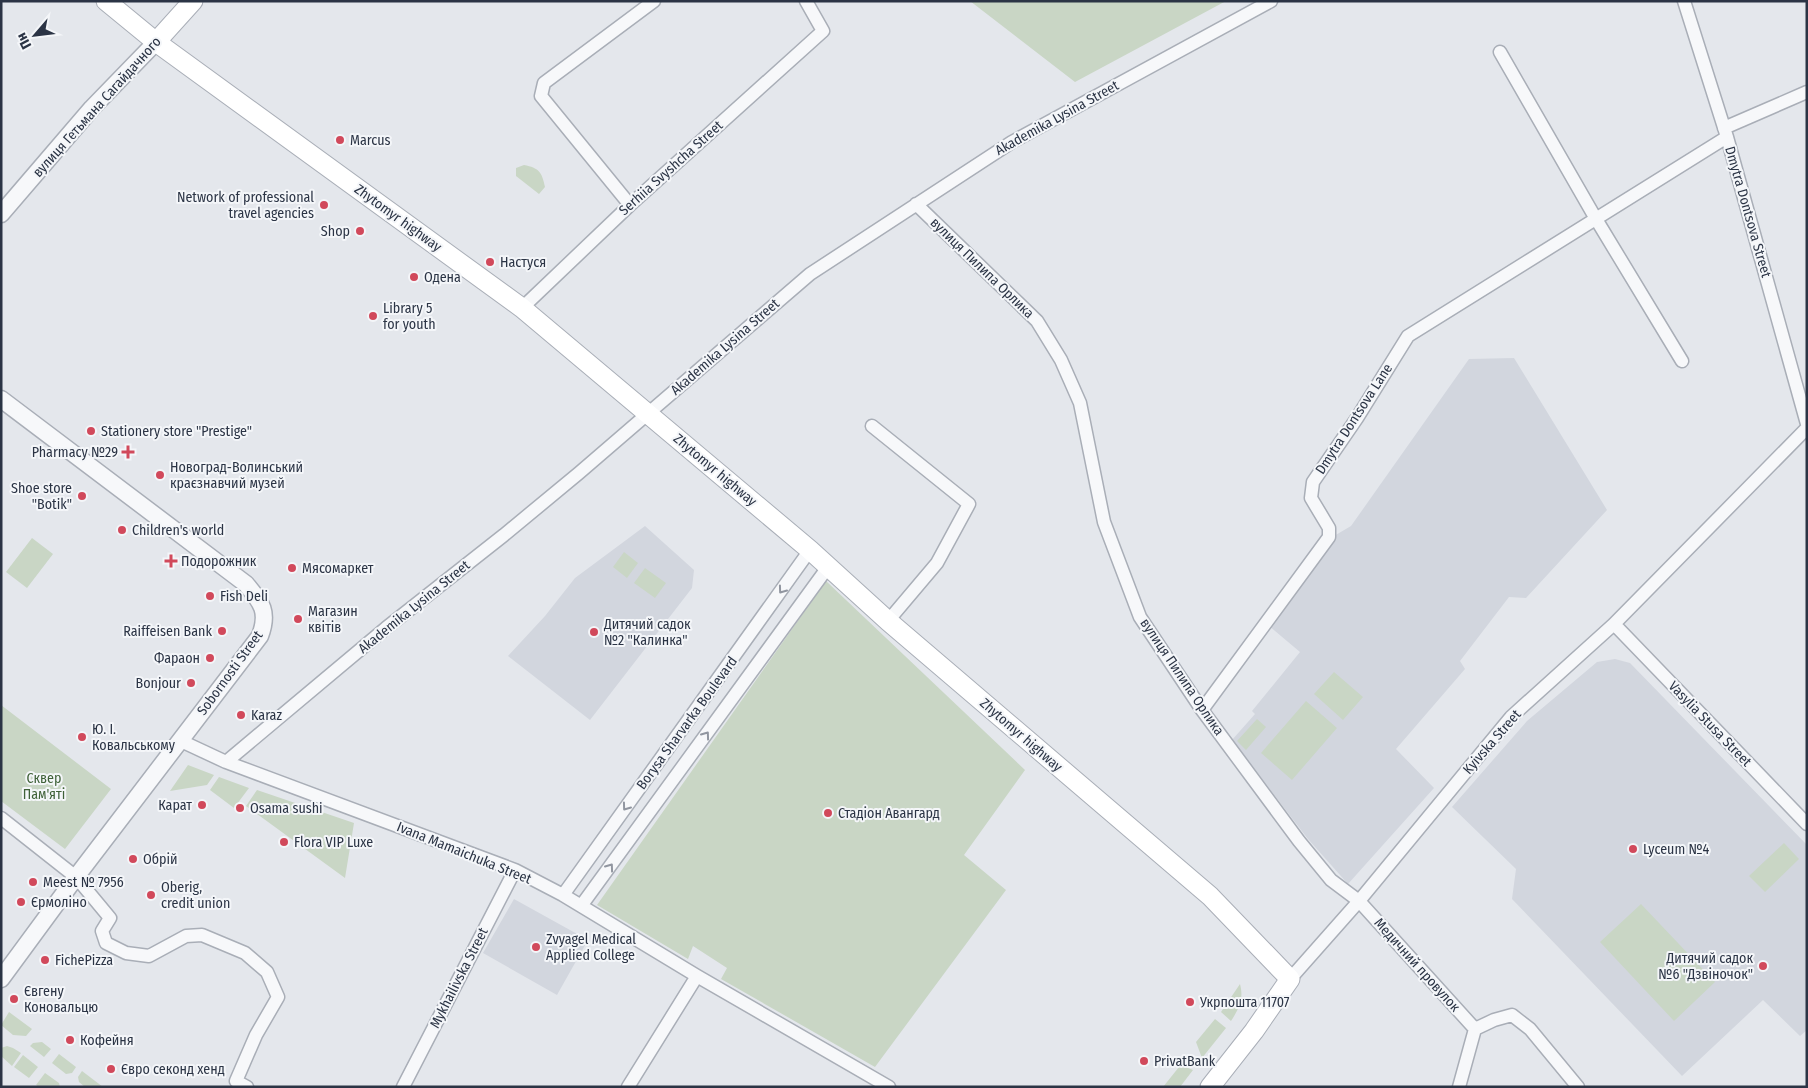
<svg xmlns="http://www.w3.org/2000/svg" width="1808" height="1088" viewBox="0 0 1808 1088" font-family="'Fira Sans Condensed',sans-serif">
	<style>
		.built { fill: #d2d6de }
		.green { fill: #c9d6c5 }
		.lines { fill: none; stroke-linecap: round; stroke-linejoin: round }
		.minor-casing { stroke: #a9aeb7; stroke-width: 15 }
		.tertiary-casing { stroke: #a9aeb7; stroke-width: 19 }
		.secondary-casing { stroke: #a9aeb7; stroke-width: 21 }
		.minor { stroke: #f7f8fa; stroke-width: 12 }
		.tertiary { stroke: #f7f8fa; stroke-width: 16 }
		.secondary { stroke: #fff; stroke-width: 19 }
		.oneway { stroke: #9196a0 }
		.poi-dot { fill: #d1495b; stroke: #f4f6f9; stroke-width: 2 }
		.labels { text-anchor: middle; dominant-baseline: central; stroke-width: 4; stroke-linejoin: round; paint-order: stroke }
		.street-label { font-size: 14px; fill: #2b3445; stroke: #f4f6f9 }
		.poi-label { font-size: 14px; fill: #2b3445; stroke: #f4f6f9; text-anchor: start }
		.park-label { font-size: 14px; fill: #3f6138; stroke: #f4f6f9 }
	</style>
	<rect width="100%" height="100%" fill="#e4e7ec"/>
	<path class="built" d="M 1514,358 L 1607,510 L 1526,598 L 1509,597 L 1460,661 L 1465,669 L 1396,749 L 1434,788 L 1348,884 L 1308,839 L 1232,740 L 1255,714 L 1252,711 L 1300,652 L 1269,626 L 1334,536 L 1351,526 L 1469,359 Z
		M 645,526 L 694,570 L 692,588 L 590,720 L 508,656 L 545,616 L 575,578 Z
		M 1615,659 L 1630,663 L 1807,845 L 1807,1030 L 1800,1036 L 1763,1000 L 1682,1076 L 1512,899 L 1516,869 L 1452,807 L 1527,721 L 1597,662 Z
		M 514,899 L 588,940 L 557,995 L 483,953 Z"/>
	<path class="green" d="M 970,1 L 1226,1 L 1075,82 Z
		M 524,165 C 539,168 542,172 545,187 L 539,194 L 516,176 L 516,168 Z
		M 32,538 L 53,554 L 27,588 L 6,572 Z
		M 624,552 L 638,563 L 627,578 L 613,567 Z
		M 645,568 L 666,583 L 655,598 L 634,583 Z
		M 826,581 L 1025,770 L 964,855 L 1006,890 L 875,1067 L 721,979 L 727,968 L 693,946 L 688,959 L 597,905 Z
		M 1334,672 L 1363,697 L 1343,720 L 1314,694 Z
		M 1306,701 L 1337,728 L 1292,780 L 1261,753 Z
		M 1,705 L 111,789 L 65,849 L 1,801 Z
		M 1257,719 L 1266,727 L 1246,750 L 1237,741 Z
		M 188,765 L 214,775 L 207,785 L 170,791 Z
		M 219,777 L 249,788 L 234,808 L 210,790 Z
		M 257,790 L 354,823 L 345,878 L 246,806 Z
		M 1784,843 L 1799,859 L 1765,892 L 1749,876 Z
		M 1641,904 L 1715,982 L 1674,1021 L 1600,942 Z
		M 1240,984 C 1244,999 1239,1009 1231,1021 L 1221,1012 Z
		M 9,1012 L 32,1029 L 26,1036 L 13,1035 L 1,1025 Z
		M 1215,1019 L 1226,1028 L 1202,1058 L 1196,1042 Z
		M 42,1042 L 51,1049 L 44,1057 L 30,1046 L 33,1043 Z
		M 7,1046 L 13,1048 L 21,1053 L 12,1066 L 1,1056 L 1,1048 Z
		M 59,1054 L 76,1067 L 72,1073 L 66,1074 L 52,1063 Z
		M 23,1055 L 38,1067 L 29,1078 L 14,1067 Z
		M 1183,1066 L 1193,1070 L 1180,1087 L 1163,1087 L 1179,1067 Z
		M 82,1071 L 103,1087 L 85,1087 L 79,1082 L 78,1077 Z
		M 45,1073 L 59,1083 L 60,1087 L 39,1087 L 36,1085 Z"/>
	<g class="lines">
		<defs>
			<path id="minor" d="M 1684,1 L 1727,137 L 1807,424
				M 1500,52 L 1596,219 L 1682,361
				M 1724,128 L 1807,92
				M 916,204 L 1037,321 L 1061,360 L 1080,403 L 1104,522 L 1140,617 L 1202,710 L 1299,841 L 1331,880 L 1359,901 L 1475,1029
				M 630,205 L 541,96 L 544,83 L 654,1
				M 522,308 L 630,205 L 823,31 L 806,1
				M 872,426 L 969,504 L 937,563 L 888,621
				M 1614,624 L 1807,824
				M 1202,710 L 1329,537 L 1329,528 L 1311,498 L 1313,482 L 1357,418 L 1408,336 L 1727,137
				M 181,741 L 226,762 L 515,870 L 563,895 L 697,976 L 889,1087
				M 226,762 L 386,628 L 504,535 L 579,473 L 810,274 L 1012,142 L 1271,1
				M 1,818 L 76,877 L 110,918 L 102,931 L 106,943 L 126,953 L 149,956 L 186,936 L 202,935 L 245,953 L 267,972 L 278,997 L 256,1035 L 236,1081 L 247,1087
				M 563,895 L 810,550
				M 581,906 L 828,567
				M 1290,979 L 1359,901 L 1511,717 L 1614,624 L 1807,428
				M 403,1087 L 515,870
				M 628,1087 L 697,976
				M 1459,1087 L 1475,1029 L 1494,1020 L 1512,1015 L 1530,1029 L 1578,1087"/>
			<path id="tertiary" d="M 1,214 L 92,108 L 156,42
				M 1,399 L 246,584 C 262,603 269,612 260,636 L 76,877 L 1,979"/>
			<path id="secondary" d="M 106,1 L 156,42 L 522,308 L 810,550 L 888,621 L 1210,896 L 1290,979 L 1254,1031 L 1210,1087
				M 156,42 L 193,1"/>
		</defs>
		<use href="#minor" class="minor-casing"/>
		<use href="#tertiary" class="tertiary-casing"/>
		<use href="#secondary" class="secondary-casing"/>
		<use href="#minor" class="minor"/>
		<use href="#tertiary" class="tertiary"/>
		<use href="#secondary" class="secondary"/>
	</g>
	<defs><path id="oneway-chevron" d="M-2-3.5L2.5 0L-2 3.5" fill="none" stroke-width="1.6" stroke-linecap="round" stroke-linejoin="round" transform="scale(1.25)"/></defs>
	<g class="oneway">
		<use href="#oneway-chevron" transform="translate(782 590) rotate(126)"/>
		<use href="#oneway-chevron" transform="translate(706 735) rotate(-54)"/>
		<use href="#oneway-chevron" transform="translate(626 807) rotate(126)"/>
		<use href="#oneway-chevron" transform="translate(610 867) rotate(-54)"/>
	</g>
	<g class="poi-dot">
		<circle cx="340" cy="140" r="5"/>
		<circle cx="324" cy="205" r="5"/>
		<circle cx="360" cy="231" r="5"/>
		<circle cx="490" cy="262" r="5"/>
		<circle cx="414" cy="277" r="5"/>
		<circle cx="373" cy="316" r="5"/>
		<circle cx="91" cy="431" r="5"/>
		<path d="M125.5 444.5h5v5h5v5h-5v5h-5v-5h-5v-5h5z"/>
		<circle cx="160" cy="475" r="5"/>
		<circle cx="82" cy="496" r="5"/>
		<circle cx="122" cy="530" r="5"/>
		<path d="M168.5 553.5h5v5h5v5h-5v5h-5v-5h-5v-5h5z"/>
		<circle cx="292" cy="568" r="5"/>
		<circle cx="210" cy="596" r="5"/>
		<circle cx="298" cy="619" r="5"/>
		<circle cx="222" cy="631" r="5"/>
		<circle cx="594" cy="632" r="5"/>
		<circle cx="210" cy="658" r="5"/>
		<circle cx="191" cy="683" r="5"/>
		<circle cx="241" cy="715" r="5"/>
		<circle cx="82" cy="737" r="5"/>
		<circle cx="202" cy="805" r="5"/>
		<circle cx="240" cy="808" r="5"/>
		<circle cx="828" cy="813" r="5"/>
		<circle cx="284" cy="842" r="5"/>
		<circle cx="1633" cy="849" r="5"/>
		<circle cx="133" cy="859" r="5"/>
		<circle cx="33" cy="882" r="5"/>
		<circle cx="151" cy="895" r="5"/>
		<circle cx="21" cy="902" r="5"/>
		<circle cx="536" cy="947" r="5"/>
		<circle cx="45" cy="960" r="5"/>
		<circle cx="1763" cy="966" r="5"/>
		<circle cx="14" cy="999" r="5"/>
		<circle cx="1190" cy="1002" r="5"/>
		<circle cx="70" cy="1040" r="5"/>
		<circle cx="1144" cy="1061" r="5"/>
		<circle cx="111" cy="1069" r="5"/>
	</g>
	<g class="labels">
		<g class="street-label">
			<text transform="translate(97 107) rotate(-48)">вулиця Гетьмана Сагайдачного</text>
			<text transform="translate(1057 118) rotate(-29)">Akademika Lysina Street</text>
			<text transform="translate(671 168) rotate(-42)">Serhiia Svyshcha Street</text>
			<text transform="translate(1748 212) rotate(74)">Dmytra Dontsova Street</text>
			<text transform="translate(398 218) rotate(36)">Zhytomyr highway</text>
			<text transform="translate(982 268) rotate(44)">вулиця Пилипа Орлика</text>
			<text transform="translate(725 347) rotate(-41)">Akademika Lysina Street</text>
			<text transform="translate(1354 419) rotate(-57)">Dmytra Dontsova Lane</text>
			<text transform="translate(715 470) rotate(40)">Zhytomyr highway</text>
			<text transform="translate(414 607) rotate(-39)">Akademika Lysina Street</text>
			<text transform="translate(230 673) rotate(-54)">Sobornosti Street</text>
			<text transform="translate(1182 677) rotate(56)">вулиця Пилипа Орлика</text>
			<text transform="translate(687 723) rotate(-54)">Borysa Sharvarka Boulevard</text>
			<text transform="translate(1710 724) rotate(46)">Vasylia Stusa Street</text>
			<text transform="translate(1021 735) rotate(41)">Zhytomyr highway</text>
			<text transform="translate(1492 742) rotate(-49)">Kyivska Street</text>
			<text transform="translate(464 853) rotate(22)">Ivana Mamaichuka Street</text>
			<text transform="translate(1417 965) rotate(48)">Медичний провулок</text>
			<text transform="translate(459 978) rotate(-63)">Mykhailivska Street</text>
		</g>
		<g class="poi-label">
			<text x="350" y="140">Marcus</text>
			<text x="314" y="197" text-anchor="end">Network of professional<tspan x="314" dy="16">travel agencies</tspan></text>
			<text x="350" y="231" text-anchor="end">Shop</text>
			<text x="500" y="262">Настуся</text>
			<text x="424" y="277">Одена</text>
			<text x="383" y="308">Library 5<tspan x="383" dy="16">for youth</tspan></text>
			<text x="101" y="431">Stationery store "Prestige"</text>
			<text x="118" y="452" text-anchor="end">Pharmacy №29</text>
			<text x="170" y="467">Новоград-Волинський<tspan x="170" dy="16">краєзнавчий музей</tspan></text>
			<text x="72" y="488" text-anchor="end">Shoe store<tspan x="72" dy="16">"Botik"</tspan></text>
			<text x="132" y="530">Children's world</text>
			<text x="181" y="561">Подорожник</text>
			<text x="302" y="568">Мясомаркет</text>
			<text x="220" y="596">Fish Deli</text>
			<text x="308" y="611">Магазин<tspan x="308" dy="16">квітів</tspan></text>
			<text x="604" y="624">Дитячий садок<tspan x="604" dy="16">№2 "Калинка"</tspan></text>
			<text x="212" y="631" text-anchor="end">Raiffeisen Bank</text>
			<text x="200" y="658" text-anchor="end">Фараон</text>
			<text x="181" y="683" text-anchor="end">Bonjour</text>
			<text x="251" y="715">Karaz</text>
			<text x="92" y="729">Ю. І.<tspan x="92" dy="16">Ковальському</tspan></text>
			<text x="192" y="805" text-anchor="end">Карат</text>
			<text x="250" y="808">Osama sushi</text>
			<text x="838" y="813">Стадіон Авангард</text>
			<text x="294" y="842">Flora VIP Luxe</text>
			<text x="1643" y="849">Lyceum №4</text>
			<text x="143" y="859">Обрій</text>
			<text x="43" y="882">Meest № 7956</text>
			<text x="161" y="887">Oberig,<tspan x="161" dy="16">credit union</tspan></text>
			<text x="31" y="902">Єрмоліно</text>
			<text x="546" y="939">Zvyagel Medical<tspan x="546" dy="16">Applied College</tspan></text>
			<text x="1753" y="958" text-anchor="end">Дитячий садок<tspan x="1753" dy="16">№6 "Дзвіночок"</tspan></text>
			<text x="55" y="960">FichePizza</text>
			<text x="24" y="991">Євгену<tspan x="24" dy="16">Коновальцю</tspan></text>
			<text x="1200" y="1002">Укрпошта 11707</text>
			<text x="80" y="1040">Кофейня</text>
			<text x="1154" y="1061">PrivatBank</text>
			<text x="121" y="1069">Євро секонд хенд</text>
		</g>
		<g class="park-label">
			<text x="44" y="778">Сквер<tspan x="44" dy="16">Пам'яті</tspan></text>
		</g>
	</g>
	<rect width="1808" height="1088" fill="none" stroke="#2b3445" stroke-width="5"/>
	<g transform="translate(35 35) rotate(242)" stroke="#f4f6f9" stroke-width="4" paint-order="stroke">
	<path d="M0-4L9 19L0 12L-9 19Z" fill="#2b3445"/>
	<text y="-8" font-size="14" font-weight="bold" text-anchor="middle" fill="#2b3445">Пн</text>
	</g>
</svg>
